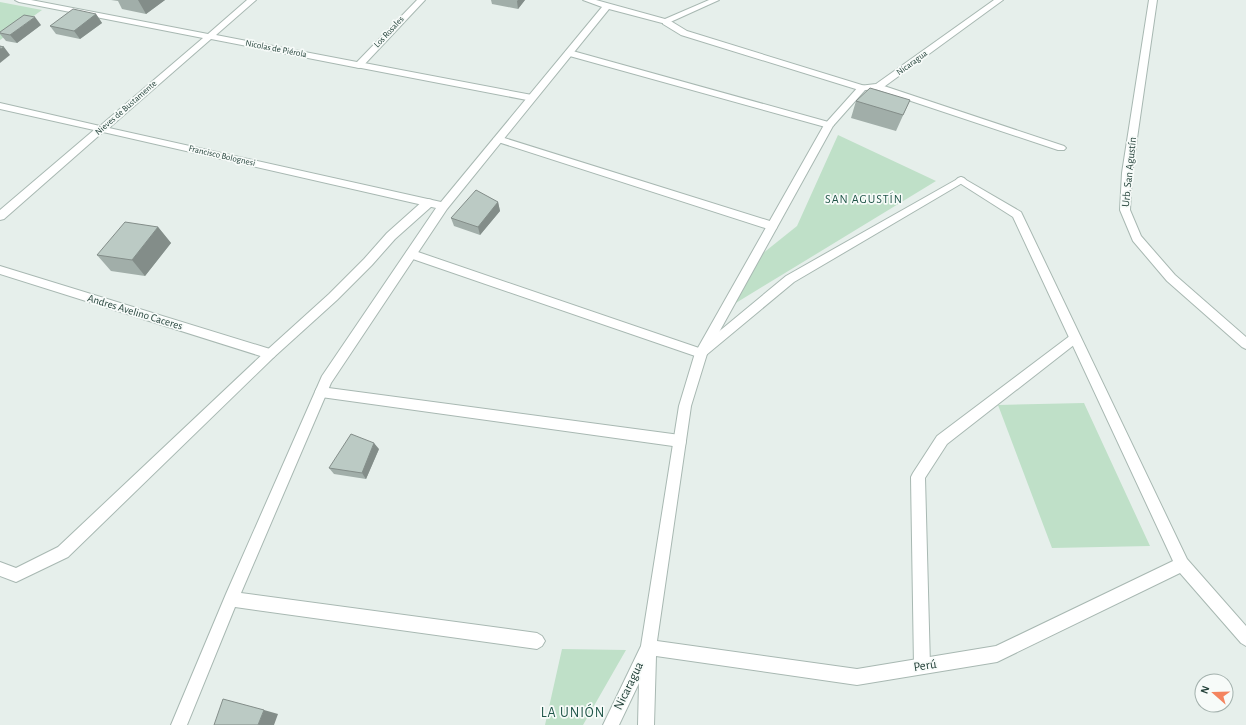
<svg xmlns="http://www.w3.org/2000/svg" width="1246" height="725" viewBox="0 0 1246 725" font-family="'Alegreya Sans',sans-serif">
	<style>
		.green { fill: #bfe0c8 }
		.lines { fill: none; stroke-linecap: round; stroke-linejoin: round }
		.lane-casing { stroke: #a8b8b2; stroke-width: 2 }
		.street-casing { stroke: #a8b8b2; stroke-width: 2 }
		.lane { fill: #fff; fill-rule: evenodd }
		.street { fill: #fff; fill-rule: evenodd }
		.wall { fill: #a1aea9 }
		.shaded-wall { fill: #838d89 }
		.building { fill: #bbcac4; stroke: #838d89 }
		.labels { text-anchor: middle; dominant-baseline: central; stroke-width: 3.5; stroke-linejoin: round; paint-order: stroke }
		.far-street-label { font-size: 9px; fill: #24423a; stroke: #f7fbf9 }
		.street-label { font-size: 11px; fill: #24423a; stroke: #f7fbf9 }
		.neighbourhood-label { font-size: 12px; letter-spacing: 1px; fill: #1f5548; stroke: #f7fbf9 }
		.near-street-label { font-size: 13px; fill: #24423a; stroke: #f7fbf9 }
		.near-neighbourhood-label { font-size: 14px; letter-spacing: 1px; fill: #1f5548; stroke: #f7fbf9 }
	</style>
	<rect width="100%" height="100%" fill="#e6efeb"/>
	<path class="green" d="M 0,2 L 42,10 L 0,40 Z
		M 838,135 L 936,181 L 726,309 L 762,254 L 797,226 Z
		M 1084,403 L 1150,546 L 1052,548 L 998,405 Z
		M 562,649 L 626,650 L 583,725 L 545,725 Z"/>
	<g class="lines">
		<defs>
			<path id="lane" d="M 663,20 L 669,20 L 687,31 L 865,86 L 866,88 L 862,91 L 859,90 L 681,35 L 663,24 Z
				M 569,50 L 832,123 L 834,125 L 829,128 L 566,55 L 565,53 L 566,51 Z
				M 359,62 L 532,95 L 536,98 L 532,101 L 356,67 L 355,65 Z
				M 878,84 L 1064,146 L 1066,148 L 1064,150 L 1058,150 L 875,89 L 874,87 L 875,85 Z
				M 498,136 L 776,223 L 777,226 L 776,229 L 768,229 L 495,141 L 493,139 Z
				M 961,177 L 964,178 L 966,180 L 964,182 L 794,282 L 705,356 L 701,358 L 407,257 L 406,254 L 407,251 L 415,251 L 699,348 L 786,276 Z
				M 428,199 L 432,200 L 433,203 L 432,206 L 395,239 L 372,265 L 337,300 L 274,357 L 68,557 L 16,582 L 0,576 L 0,562 L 16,568 L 58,547 L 266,351 L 329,294 L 364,259 L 387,233 L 424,200 Z
				M 1075,333 L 1079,335 L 1081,338 L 1079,341 L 947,444 L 925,478 L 930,666 L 928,672 L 922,674 L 916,672 L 914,666 L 911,477 L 913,473 L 937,436 L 1071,335 Z
				M 321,387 L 680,435 L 685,437 L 686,441 L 685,445 L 680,447 L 321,397 L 317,396 L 315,392 L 317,388 Z"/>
			<path id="street" d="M 15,0 L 31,0 L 208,34 L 247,0 L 256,0 L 216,35 L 357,62 L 417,0 L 425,0 L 362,67 L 359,68 L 211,39 L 109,128 L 441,202 L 602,7 L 583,0 L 596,0 L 665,19 L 709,0 L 719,0 L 666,24 L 609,9 L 447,209 L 331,383 L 241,593 L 537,633 L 542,636 L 545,641 L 542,646 L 537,649 L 235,607 L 187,725 L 171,725 L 226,594 L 322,376 L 436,208 L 103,132 L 4,219 L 0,220 L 0,210 L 94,130 L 0,109 L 0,103 L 100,126 L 203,38 L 19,2 Z
				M 994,0 L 1003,0 L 881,89 L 865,90 L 833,126 L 707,354 L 691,406 L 657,641 L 857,669 L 996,646 L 1173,561 L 1013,217 L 958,182 L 956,180 L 958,178 L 961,177 L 1021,212 L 1187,559 L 1246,626 L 1246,646 L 1241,643 L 1180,573 L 997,662 L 857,685 L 656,656 L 654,725 L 638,725 L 639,683 L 619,725 L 603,725 L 641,646 L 679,406 L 695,353 L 824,125 L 859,86 L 876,84 Z
				M 1149,0 L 1157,0 L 1132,173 L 1130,210 L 1141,236 L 1175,275 L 1246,337 L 1246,349 L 1242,347 L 1167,281 L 1133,241 L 1120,210 L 1122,173 Z
				M 0,266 L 270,349 L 274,351 L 276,354 L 274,357 L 270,359 L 0,274 Z"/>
		</defs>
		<use href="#lane" class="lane-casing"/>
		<use href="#street" class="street-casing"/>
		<use href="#lane" class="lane"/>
		<use href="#street" class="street"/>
	</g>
	<path class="wall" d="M 111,0 L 165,0 L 146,14 L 122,9 L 118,1 Z
		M 491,0 L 525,0 L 518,9 L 492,4 Z
		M 96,14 L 102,23 L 80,39 L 56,34 L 50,26 Z
		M 41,25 L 17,43 L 6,41 L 0,34 L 0,32 Z
		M 910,100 L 896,131 L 851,118 L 856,101 Z
		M 498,202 L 500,211 L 480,235 L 454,226 L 451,218 Z
		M 158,227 L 171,243 L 145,276 L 111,271 L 97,255 Z
		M 379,449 L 366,479 L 334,474 L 329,468 Z"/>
	<path class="shaded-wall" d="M 138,0 L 165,0 L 146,14 Z
		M 518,0 L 525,0 L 518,9 L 517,1 Z
		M 96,14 L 102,23 L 80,39 L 74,31 Z
		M 35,17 L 41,25 L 17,43 L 10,35 Z
		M 4,47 L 10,55 L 0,63 L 0,49 Z
		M 498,202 L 500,211 L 480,235 L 478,227 Z
		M 158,227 L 171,243 L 145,276 L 132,260 Z
		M 374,443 L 379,449 L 366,479 L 362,473 Z
		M 264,710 L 278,714 L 274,725 L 258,725 Z"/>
	<path class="building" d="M 73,9 L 96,14 L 74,31 L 50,26 Z
		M 24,15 L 35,17 L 10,35 L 0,33 L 0,32 Z
		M 0,46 L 4,47 L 0,49 Z
		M 870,88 L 910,100 L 903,115 L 856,101 Z
		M 476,190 L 498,202 L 478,227 L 451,218 Z
		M 125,222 L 158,227 L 132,260 L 97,255 Z
		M 351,434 L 374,443 L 362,473 L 329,468 Z
		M 223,699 L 264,710 L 258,725 L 214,725 Z"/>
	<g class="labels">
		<g class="far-street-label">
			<text transform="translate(389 32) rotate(-47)">Los Rosales</text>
			<text transform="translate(276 49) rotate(11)">Nicolas de Piérola</text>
			<text transform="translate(912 63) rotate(-36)">Nicaragua</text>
			<text transform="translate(126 108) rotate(-41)">Nieves de Bustamente</text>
			<text transform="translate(222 156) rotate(13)">Francisco Bolognesi</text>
		</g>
		<g class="street-label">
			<text transform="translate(1129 172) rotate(-84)">Urb. San Agustín</text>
			<text transform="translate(135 312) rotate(17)">Andres Avelino Caceres</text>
		</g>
		<g class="neighbourhood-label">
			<text x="864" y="199">SAN AGUSTÍN</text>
		</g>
		<g class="near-street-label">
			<text transform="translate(925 666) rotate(-9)">Perú</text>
			<text transform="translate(629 686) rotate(-64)">Nicaragua</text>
		</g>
		<g class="near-neighbourhood-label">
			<text x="573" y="713">LA UNIÓN</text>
		</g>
	</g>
	<g transform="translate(1214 693) rotate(290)"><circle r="19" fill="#f7fbf9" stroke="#a3b1ad"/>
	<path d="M0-3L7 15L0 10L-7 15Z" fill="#f4845f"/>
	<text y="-6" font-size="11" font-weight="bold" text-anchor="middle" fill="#24423a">N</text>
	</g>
</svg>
